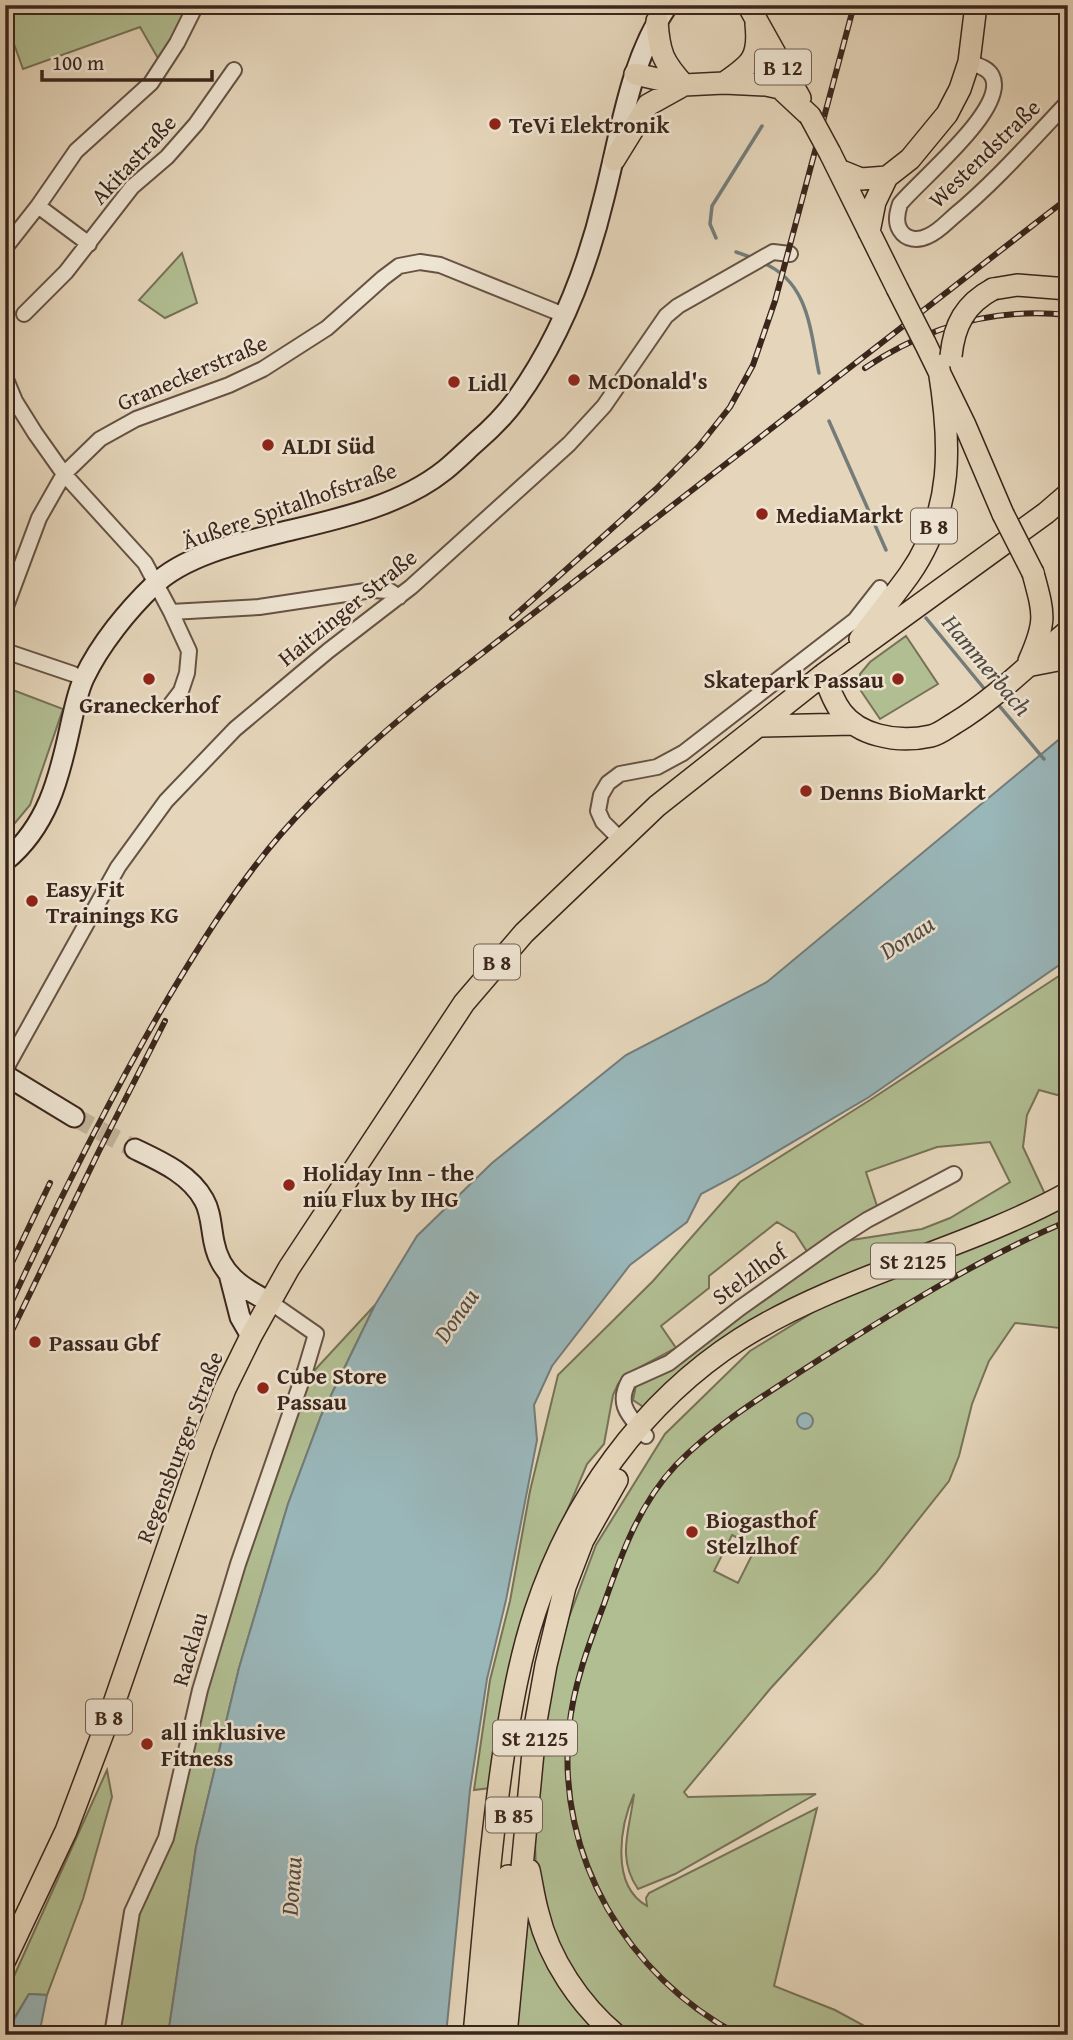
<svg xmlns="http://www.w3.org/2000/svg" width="1073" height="2040" viewBox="0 0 1073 2040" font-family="'Gentium Book Plus',serif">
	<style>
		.green { fill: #b1be92; stroke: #767257; stroke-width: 2; fill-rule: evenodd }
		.water { fill: #99b6b9; stroke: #737c7a; stroke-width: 2 }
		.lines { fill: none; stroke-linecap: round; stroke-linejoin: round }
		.stream { stroke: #737c7a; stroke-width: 3.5 }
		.secondary-tunnel { stroke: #c3b29a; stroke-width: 19; stroke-dasharray: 19 10; stroke-linecap: butt }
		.street-casing { stroke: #665244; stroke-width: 18 }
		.secondary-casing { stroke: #3b261c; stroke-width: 23 }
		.primary-casing { stroke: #3b261c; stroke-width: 24 }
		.street { stroke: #eee4d2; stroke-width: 14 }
		.secondary { stroke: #eee4d2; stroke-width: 19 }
		.primary { stroke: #e5d5ba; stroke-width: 21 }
		.rail-casing { stroke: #3b261c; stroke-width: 6 }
		.rail { stroke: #eee4d2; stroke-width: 3.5; stroke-dasharray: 10; stroke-linecap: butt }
		.primary-bridge-casing { stroke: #3b261c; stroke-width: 24; stroke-linecap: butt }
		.primary-bridge { stroke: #e5d5ba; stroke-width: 21 }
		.poi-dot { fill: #8f2418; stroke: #eee4d2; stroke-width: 2.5 }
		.labels { text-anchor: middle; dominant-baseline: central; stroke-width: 5; stroke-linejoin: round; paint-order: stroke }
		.shield { fill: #eee4d2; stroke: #715f53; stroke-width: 2 }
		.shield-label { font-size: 21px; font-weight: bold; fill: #3b261c }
		.poi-label { font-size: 23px; font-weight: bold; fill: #3b261c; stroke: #eee4d2; text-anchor: start }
		.street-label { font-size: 23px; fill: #3b261c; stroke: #eee4d2 }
		.water-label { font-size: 24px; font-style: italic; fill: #524a43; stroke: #eee4d2 }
	</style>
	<rect width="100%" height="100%" fill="#e5d5ba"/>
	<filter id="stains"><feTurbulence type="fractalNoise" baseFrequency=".00286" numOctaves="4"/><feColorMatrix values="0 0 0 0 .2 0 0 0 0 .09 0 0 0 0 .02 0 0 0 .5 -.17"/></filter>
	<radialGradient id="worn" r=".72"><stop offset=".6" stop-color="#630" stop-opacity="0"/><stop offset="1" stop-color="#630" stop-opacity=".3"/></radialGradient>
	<path class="green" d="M 5,5 L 196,5 L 163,67 L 140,27 L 23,69 L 10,33 L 5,35 Z
		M 182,253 L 197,303 L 165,318 L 139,300 Z
		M 906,636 L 938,684 L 880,719 L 861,691 L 860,674 L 870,662 Z
		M 5,687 L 63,709 L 30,805 L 5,835 Z
		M 1068,970 L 1068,1098 L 1039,1090 L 1027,1115 L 1023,1147 L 1045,1194 L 1011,1212 L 779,1306 L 645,1408 L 633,1400 L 636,1385 L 653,1378 L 666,1370 L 839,1242 L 922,1229 L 950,1218 L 1010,1182 L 990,1142 L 937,1147 L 866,1172 L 877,1206 L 808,1253 L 795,1233 L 777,1222 L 709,1276 L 709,1288 L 661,1326 L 676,1348 L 627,1374 L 618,1384 L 613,1395 L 604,1444 L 587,1464 L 562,1523 L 490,1788 L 474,1790 L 490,1680 L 510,1601 L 530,1491 L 558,1375 L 653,1281 L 740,1182 L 870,1100 Z
		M 1068,1206 L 1068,1329 L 1015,1323 L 989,1361 L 972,1404 L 959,1456 L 949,1481 L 876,1573 L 770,1689 L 684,1792 L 688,1797 L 816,1794 L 675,1874 L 638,1889 C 616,1857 630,1829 634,1794 C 620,1826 610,1885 647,1906 L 646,1898 L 649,1893 L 817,1808 L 774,1986 L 835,2010 L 881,2035 L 624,2035 L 584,1990 L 563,1954 L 549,1924 L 536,1873 L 535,1842 L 540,1764 L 553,1676 L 568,1620 L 596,1545 L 665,1434 L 750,1351 L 820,1308 ZM 732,1535 L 756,1547 L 738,1583 L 714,1571 Z
		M 375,1305 L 321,1416 L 288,1504 L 239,1668 L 196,1847 L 168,2035 L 120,2035 L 134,1923 L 148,1896 L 169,1841 L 206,1692 L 244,1567 L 312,1373 Z
		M 107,1770 L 112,1797 L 83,1899 L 47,1995 L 29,1994 L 5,2033 L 5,1996 Z
		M 526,1884 L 608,2035 L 513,2035 Z"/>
	<path class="water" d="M 1068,732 L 1068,959 L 869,1097 L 737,1175 L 701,1194 L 687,1222 L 630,1265 L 552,1366 L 534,1405 L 537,1440 L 506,1600 L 487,1679 L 470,1790 L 446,2035 L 168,2035 L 196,1847 L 239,1668 L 288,1504 L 321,1416 L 375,1305 L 417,1236 L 492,1163 L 626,1055 L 767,982 Z
		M797 1421a8 8 0 1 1 16 0a8 8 0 1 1-16 0Z
		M 29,1994 L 47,1995 L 39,2035 L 5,2035 Z"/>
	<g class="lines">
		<path class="stream" d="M 716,238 L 710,224 L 712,206 L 762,126
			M 736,252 L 753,258
			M 763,263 C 809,282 810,330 819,373
			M 829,421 L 886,550
			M 926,618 L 987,692
			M 997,703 L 1044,759"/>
		<path class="secondary-tunnel" d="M 74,1117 L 135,1149"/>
		<defs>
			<path id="street" d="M 969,62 C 977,65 988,68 992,76 C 1009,108 918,181 900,204 C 897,213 895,222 900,230 C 906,240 918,241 928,236 C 938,232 946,223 954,216 C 995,182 1031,141 1068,102
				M 38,206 L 89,244
				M 5,248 L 38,206 L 76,151 L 151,83 L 177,43 L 196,5
				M 24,314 L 66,272 L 132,187 L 167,157 L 196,124 L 234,70
				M 5,377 L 15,401 L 35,433 L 64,474 L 145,563 L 171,612 L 189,651 L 187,673 L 181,691 L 171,704
				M 5,609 L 39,518 L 64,474 L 100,439 L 136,419 L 229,385 L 263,369 L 327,328 L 383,278 L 399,266 L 420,262 L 440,265 L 564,315
				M 171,612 L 259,607 L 372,590 L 390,591 L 399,597
				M 5,651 L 73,674
				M 620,839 L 603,822 L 598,811 L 601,795 L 608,783 L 620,774 L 657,767 L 683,753 L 855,620 L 880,588
				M 5,1070 L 118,867 L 166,801 L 235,729 L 328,651 L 411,587 L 569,444 L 604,406 L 666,316 L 678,306 L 773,252 L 790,254
				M 646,1436 C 631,1417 615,1406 629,1381 L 669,1363 L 740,1308 L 836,1240 L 867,1220 L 954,1174
				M 112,2035 L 132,1912 L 166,1838 L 200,1690 L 238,1564 L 305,1371 L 316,1334 L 270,1302"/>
			<path id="secondary" d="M 5,861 C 47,827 59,779 70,728 C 74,711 77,693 84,678 C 100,644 128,610 154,585 C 185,555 243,542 283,532 C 338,519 400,506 445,470 C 456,461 466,451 476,442 C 490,430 505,415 516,400 C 559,340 587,269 604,198 C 621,133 629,61 668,5
				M 5,1075 L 74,1117
				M 135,1149 C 160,1161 190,1174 204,1200 C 211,1212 211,1228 214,1242 C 220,1274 242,1288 270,1302
				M 230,1278 L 240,1317 L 251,1336"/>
			<path id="primary" d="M 748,5 L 800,98
				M 657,21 C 659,53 663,62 684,85
				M 635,74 L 684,85 L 724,83 L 766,85 L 780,88 L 810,116
				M 724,83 C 750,65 760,59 756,24
				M 830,153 L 897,288
				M 614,160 L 648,105 L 684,85
				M 839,170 L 861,179 L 887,177
				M 869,232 L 875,202 L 887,177 L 910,159 L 947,114 L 960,89 L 969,62 L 976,5
				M 993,289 L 1017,285 L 1068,289
				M 925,343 L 965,425 L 1003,514
				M 860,639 C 876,618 893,597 909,575 C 954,511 951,443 939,369
				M 1029,661 C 1047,621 1044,614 1033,573
				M 1032,665 L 1068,658
				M 824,674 C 834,705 844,726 878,735 C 896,740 913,740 931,736 C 940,734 948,727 955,723 C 996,698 1031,662 1068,631
				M 759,726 L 854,724
				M 529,1870 C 532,1884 534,1899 538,1913 C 549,1959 580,2005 616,2035
				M 5,1960 L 66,1831 L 112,1709 L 202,1448 L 225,1389 L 251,1336 L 289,1268 L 464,1003 L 524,933 L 657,806 L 824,674 L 1046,513 L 1068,494
				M 474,2035 C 483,1940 490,1845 504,1751 C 512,1704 520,1657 535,1612 C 571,1502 642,1402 740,1339 C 841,1275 963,1251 1068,1193
				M 490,2035 L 508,1876
				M 506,2035 L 536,1721 L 546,1665 L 565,1587 L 583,1540 L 617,1480"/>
		</defs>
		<use href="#street" class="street-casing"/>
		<use href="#secondary" class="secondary-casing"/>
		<use href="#primary" class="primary-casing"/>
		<use href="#street" class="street"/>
		<use href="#secondary" class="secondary"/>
		<use href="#primary" class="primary"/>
		<defs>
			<path id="rail" d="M 865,368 C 926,327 994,307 1068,315
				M 512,618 L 656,489 L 699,446 L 730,407 L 753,365 L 775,301 L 854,5
				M 5,1277 L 50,1183
				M 5,1316 C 55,1208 107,1102 167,1000 C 202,941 237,885 281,834 C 329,779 384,731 440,686 L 1068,198
				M 5,1345 L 99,1151 L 165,1021
				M 739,2035 C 627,1976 556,1857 569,1729 C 573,1686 589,1644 604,1604 C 621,1555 639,1504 676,1465 C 717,1423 768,1393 817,1361 C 897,1310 979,1258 1068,1221"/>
		</defs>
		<use href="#rail" class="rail-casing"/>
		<use href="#rail" class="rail"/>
		<defs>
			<path id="primary-bridge" d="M 810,116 L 830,153
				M 897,288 L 925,343
				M 951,356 C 954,325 965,304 993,289
				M 1003,514 L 1033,573"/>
		</defs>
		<use href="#primary-bridge" class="primary-bridge-casing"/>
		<use href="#primary-bridge" class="primary-bridge"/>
	</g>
	<g class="poi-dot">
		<circle cx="495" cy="124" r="7"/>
		<circle cx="574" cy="380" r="7"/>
		<circle cx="454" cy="382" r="7"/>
		<circle cx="268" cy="445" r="7"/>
		<circle cx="762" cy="514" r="7"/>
		<circle cx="149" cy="679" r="7"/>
		<circle cx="898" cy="679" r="7"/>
		<circle cx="806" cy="791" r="7"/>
		<circle cx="32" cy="901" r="7"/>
		<circle cx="289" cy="1185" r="7"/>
		<circle cx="35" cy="1342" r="7"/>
		<circle cx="263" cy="1388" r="7"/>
		<circle cx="692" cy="1532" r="7"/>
		<circle cx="147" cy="1744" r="7"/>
	</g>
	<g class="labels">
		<g class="shield">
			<rect x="755" y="49.5" width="56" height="35" rx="5"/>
			<rect x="911" y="508.5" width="46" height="35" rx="5"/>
			<rect x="474" y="944.5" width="46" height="35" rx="5"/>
			<rect x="871" y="1243.5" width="84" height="35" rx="5"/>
			<rect x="86" y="1699.5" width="46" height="35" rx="5"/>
			<rect x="493" y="1720.5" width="84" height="35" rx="5"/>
			<rect x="486" y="1797.5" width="56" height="35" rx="5"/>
		</g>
		<g class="shield-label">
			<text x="783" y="67">B 12</text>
			<text x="934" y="526">B 8</text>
			<text x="497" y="962">B 8</text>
			<text x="913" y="1261">St 2125</text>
			<text x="109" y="1717">B 8</text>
			<text x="535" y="1738">St 2125</text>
			<text x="514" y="1815">B 85</text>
		</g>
		<g class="poi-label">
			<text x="509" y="124">TeVi Elektronik</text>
			<text x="588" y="380">McDonald's</text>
			<text x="468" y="382">Lidl</text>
			<text x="282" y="445">ALDI Süd</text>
			<text x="776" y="514">MediaMarkt</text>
			<text x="884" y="679" text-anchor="end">Skatepark Passau</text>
			<text x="149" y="704" text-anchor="middle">Graneckerhof</text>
			<text x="820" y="791">Denns BioMarkt</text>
			<text x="46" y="888">Easy Fit<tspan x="46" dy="26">Trainings KG</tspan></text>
			<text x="303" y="1172">Holiday Inn - the<tspan x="303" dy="26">niu Flux by IHG</tspan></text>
			<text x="49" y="1342">Passau Gbf</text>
			<text x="277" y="1375">Cube Store<tspan x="277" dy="26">Passau</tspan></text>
			<text x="706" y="1519">Biogasthof<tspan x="706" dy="26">Stelzlhof</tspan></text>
			<text x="161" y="1731">all inklusive<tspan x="161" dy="26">Fitness</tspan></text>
		</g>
		<g class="street-label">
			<text transform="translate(984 153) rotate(-44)">Westendstraße</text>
			<text transform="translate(133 159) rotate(-47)">Akitastraße</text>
			<text transform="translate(192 372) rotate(-23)">Graneckerstraße</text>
			<text transform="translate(289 505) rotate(-19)">Äußere Spitalhofstraße</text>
			<text transform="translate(347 607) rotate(-39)">Haitzinger Straße</text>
			<text transform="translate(749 1274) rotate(-36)">Stelzlhof</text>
			<text transform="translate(179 1447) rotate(-69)">Regensburger Straße</text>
			<text transform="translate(189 1649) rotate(-74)">Racklau</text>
		</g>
		<g class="water-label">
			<text transform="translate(987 665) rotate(50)">Hammerbach</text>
			<text transform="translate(907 937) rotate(-33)">Donau</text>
			<text transform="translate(456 1315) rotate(-55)">Donau</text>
			<text transform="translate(291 1886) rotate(-86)">Donau</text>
		</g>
	</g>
	<rect width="1073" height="2040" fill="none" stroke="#e5d5ba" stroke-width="28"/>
	<rect x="7" y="7" width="1059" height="2026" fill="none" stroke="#3b261c" stroke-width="3.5"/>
	<rect x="14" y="14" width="1045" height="2012" fill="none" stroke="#3b261c" stroke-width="2"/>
	<path d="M42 70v10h170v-10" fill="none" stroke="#3b261c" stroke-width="3.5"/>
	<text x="52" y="70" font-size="21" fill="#3b261c" stroke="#eee4d2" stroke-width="5" paint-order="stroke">100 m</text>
	<rect width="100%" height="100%" filter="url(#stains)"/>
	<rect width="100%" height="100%" fill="url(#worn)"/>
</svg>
